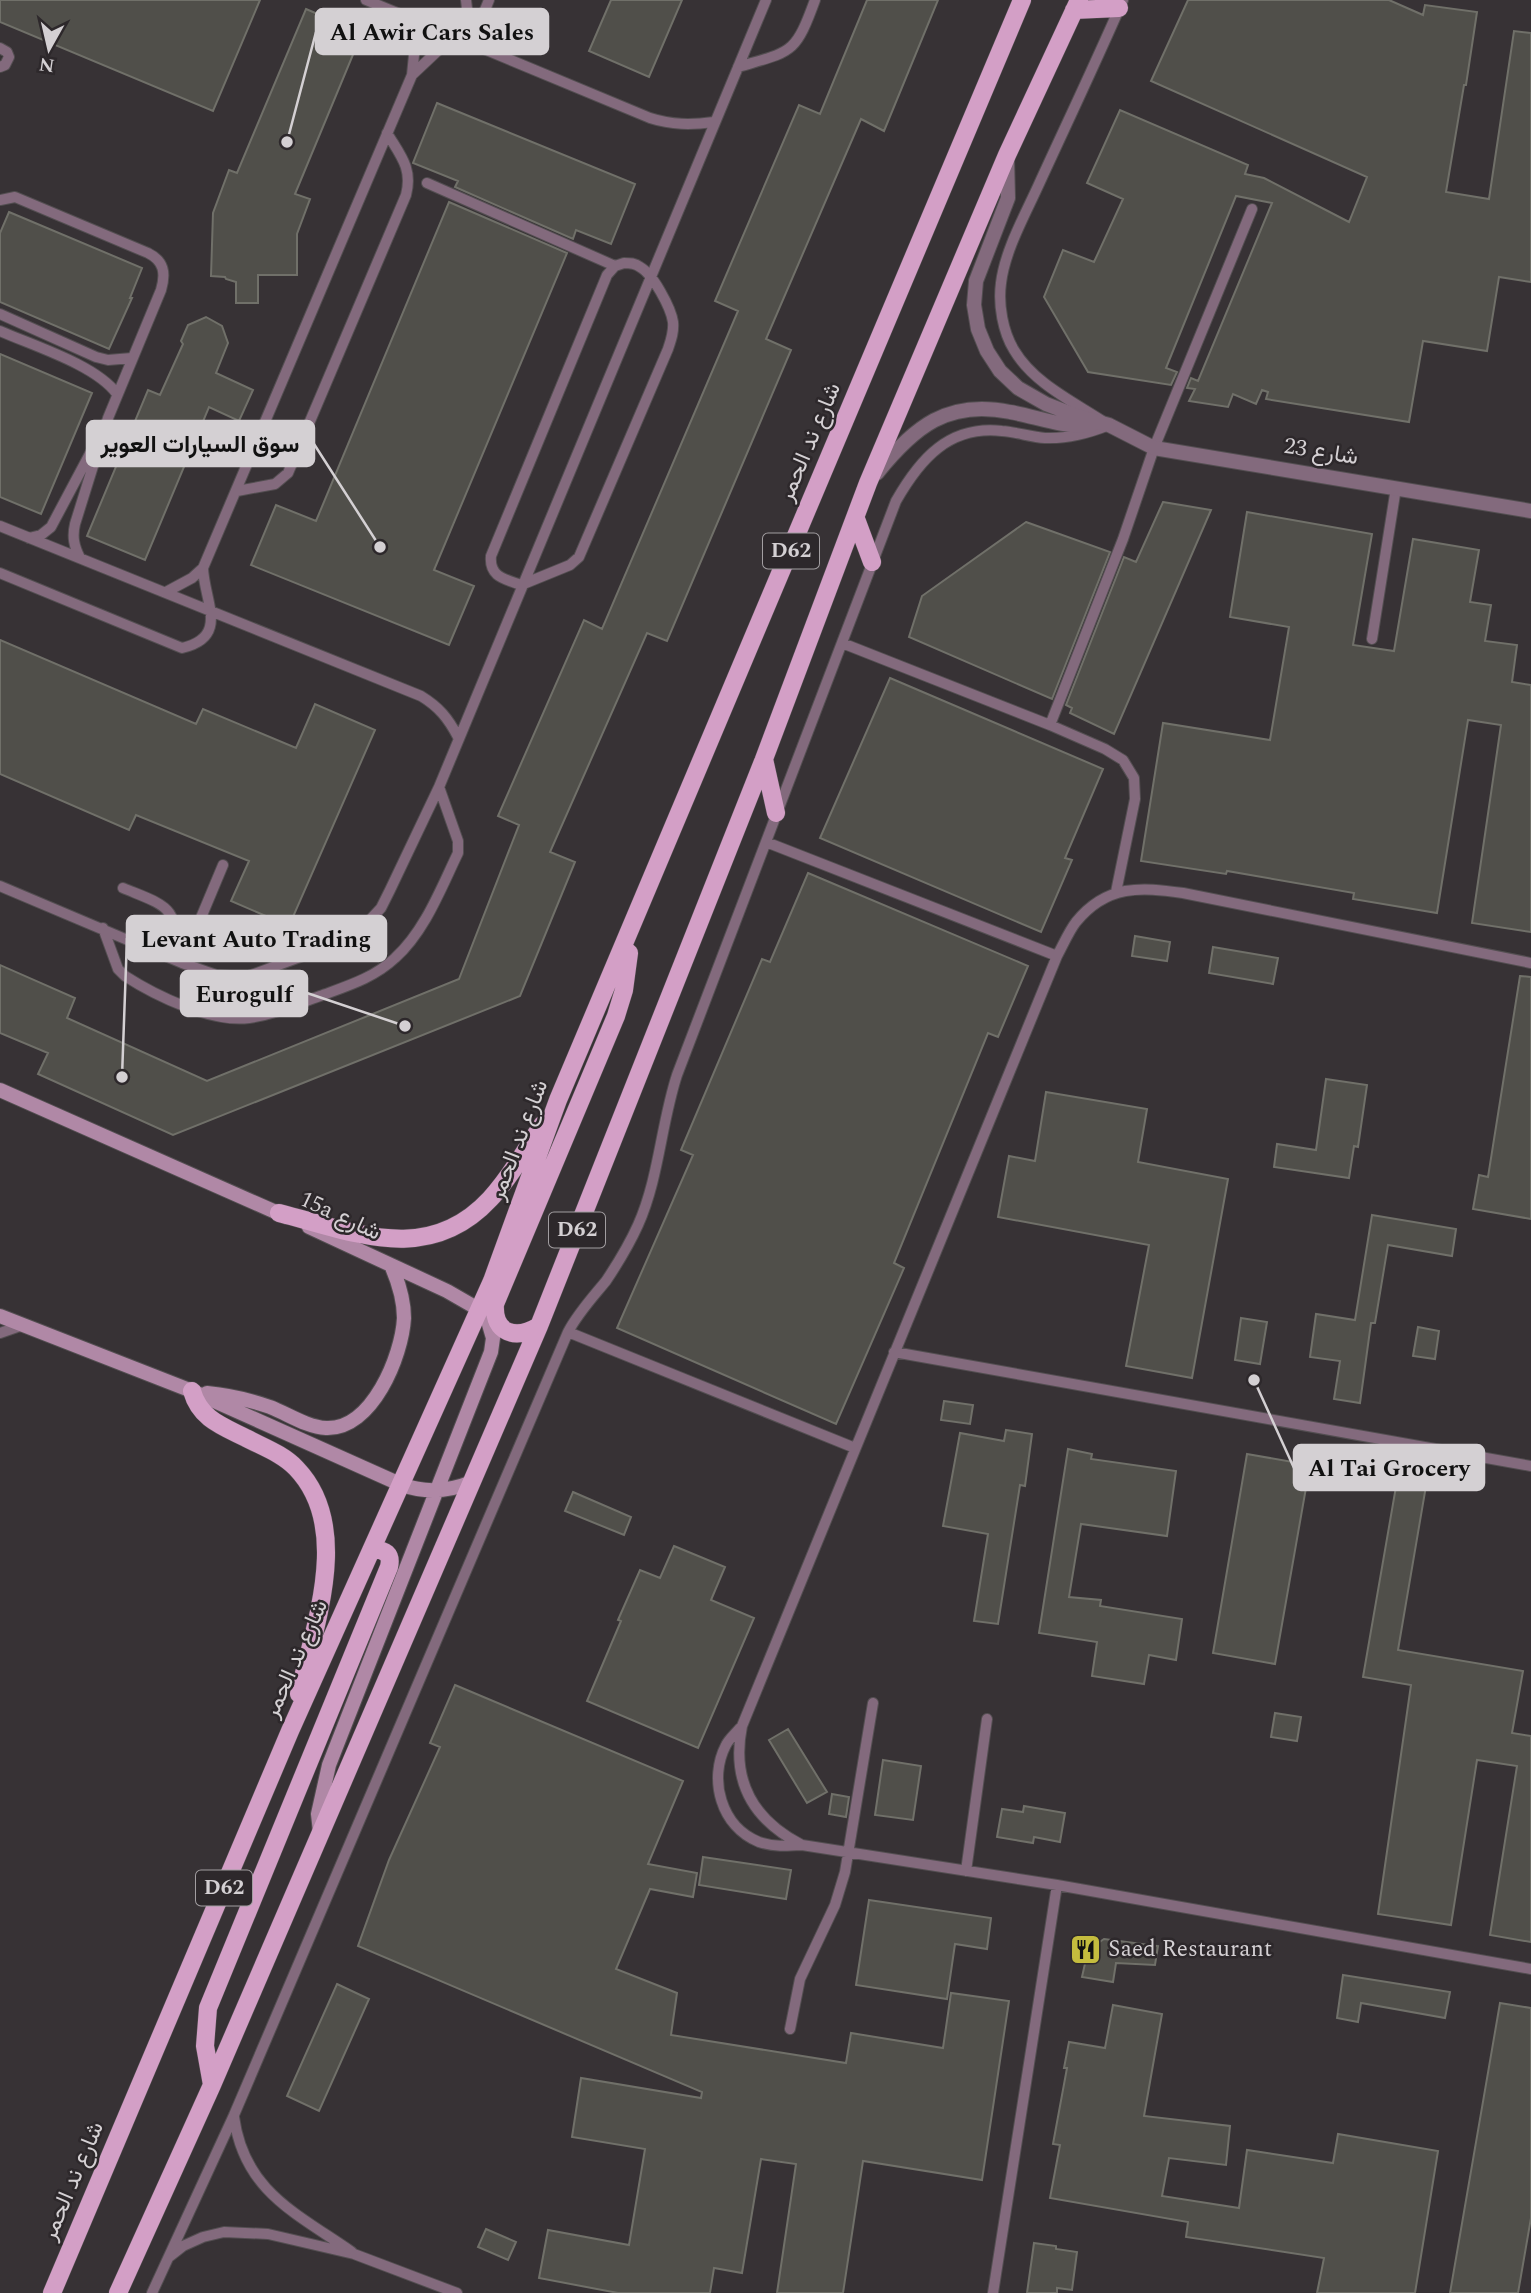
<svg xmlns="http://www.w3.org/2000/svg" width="1531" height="2293" viewBox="0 0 1531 2293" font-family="Spectral,Vazirmatn,serif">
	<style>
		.building { fill: #504f4a; stroke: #707069; stroke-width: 2 }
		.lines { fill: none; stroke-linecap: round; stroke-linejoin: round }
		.service-casing { stroke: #534e51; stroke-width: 12 }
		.tertiary-casing { stroke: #534e51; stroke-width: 16 }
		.secondary-casing { stroke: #534e51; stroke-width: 16 }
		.primary-casing { stroke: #534e51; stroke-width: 19 }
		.service { stroke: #836a7d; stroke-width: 10 }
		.tertiary { stroke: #836a7d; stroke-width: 14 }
		.secondary { stroke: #b088a6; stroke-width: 14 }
		.primary { stroke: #d39fc6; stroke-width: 18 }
		.labels { text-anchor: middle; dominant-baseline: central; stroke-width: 5; stroke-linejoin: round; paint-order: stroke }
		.shield { fill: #2d282b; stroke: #a29ea1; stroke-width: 2 }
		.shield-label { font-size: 21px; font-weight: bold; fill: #d4d0d3 }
		.street-label { font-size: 23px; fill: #d4d0d3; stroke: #2d282b }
		.poi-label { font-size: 23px; fill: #d4d0d3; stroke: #2d282b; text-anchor: start }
		.leader { fill: none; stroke: #d4d0d3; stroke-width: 2.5 }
		.callout-dot { fill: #d4d0d3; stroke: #2d282b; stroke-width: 2.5 }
		.callout { fill: #d4d0d3; stroke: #d4d0d3; stroke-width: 2.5 }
		.callout-label { font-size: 24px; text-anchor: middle; font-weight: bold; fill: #111 }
	</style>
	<rect width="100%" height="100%" fill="#373235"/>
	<path class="building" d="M 0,0 L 260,0 L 213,111 L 0,22 Z
		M 611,0 L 682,0 L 649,77 L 589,51 Z
		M 867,0 L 938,0 L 884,131 L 861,119 L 766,339 L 791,350 L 667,641 L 647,633 L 550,852 L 575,862 L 520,996 L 173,1135 L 38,1074 L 48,1053 L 0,1033 L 0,965 L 75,998 L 67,1018 L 207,1081 L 459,979 L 519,825 L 498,816 L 584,620 L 602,629 L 738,311 L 715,301 L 799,105 L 820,114 Z
		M 1188,0 L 1389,0 L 1423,15 L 1425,5 L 1477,12 L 1466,85 L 1464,85 L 1446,192 L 1489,199 L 1514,31 L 1531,33 L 1531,282 L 1499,277 L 1487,351 L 1423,341 L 1409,422 L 1266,399 L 1268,392 L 1262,390 L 1256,404 L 1233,394 L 1228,407 L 1189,401 L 1195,389 L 1187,388 L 1191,378 L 1198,381 L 1272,203 L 1236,196 L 1166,368 L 1177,372 L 1171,385 L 1088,372 L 1044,297 L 1063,250 L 1094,262 L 1123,199 L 1087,183 L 1120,110 L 1248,165 L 1245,174 L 1264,178 L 1349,222 L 1367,177 L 1151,81 Z
		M 306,9 L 362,33 L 295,194 L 310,199 L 297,234 L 297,275 L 258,275 L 258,303 L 236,303 L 236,282 L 226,279 L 225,277 L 211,276 L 213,213 L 229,170 L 237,173 Z
		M 437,103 L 635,184 L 611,244 L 576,230 L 573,239 L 455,187 L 458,181 L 413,163 Z
		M 449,202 L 567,253 L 434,570 L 474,586 L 449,645 L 251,565 L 276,505 L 316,521 Z
		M 9,212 L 142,268 L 130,298 L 132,298 L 109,349 L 0,302 L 0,233 Z
		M 206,317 L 222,326 L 228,343 L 216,373 L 253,390 L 239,421 L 209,407 L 145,560 L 87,536 L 148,390 L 160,395 L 183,344 L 181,341 L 188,325 Z
		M 0,354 L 92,393 L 41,514 L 0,497 Z
		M 1163,502 L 1211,510 L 1114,734 L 1070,713 L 1072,708 L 1066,705 L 1124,557 L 1136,562 Z
		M 1247,512 L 1372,534 L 1353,645 L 1394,651 L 1413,539 L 1479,550 L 1470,602 L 1491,605 L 1485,641 L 1517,645 L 1512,682 L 1531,685 L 1531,932 L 1472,923 L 1501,725 L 1468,720 L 1437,913 L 1353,899 L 1354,893 L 1227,871 L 1226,874 L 1141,861 L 1163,723 L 1270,740 L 1289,627 L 1230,617 Z
		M 1026,522 L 1110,552 L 1052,699 L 909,637 L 922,596 Z
		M 0,640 L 196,724 L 203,709 L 296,748 L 315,704 L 375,730 L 289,926 L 231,901 L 249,861 L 136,815 L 129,830 L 0,774 Z
		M 890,678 L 1103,769 L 1065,858 L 1072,860 L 1041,932 L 820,838 Z
		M 808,873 L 1028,966 L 998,1037 L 988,1033 L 894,1263 L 904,1268 L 836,1424 L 617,1328 L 693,1155 L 681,1150 L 762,959 L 770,962 Z
		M 1135,936 L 1170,942 L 1167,961 L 1132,956 Z
		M 1213,947 L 1278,958 L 1273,984 L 1209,973 Z
		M 1520,976 L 1531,977 L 1531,1219 L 1473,1209 L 1479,1175 L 1488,1177 Z
		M 1326,1079 L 1367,1085 L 1358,1147 L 1354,1146 L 1349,1178 L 1274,1167 L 1277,1144 L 1316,1150 Z
		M 1046,1092 L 1147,1109 L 1138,1162 L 1228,1179 L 1192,1378 L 1126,1366 L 1149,1245 L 998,1217 L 1009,1156 L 1035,1161 Z
		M 1372,1215 L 1456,1229 L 1452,1256 L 1388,1245 L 1375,1323 L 1371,1323 L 1360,1403 L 1334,1399 L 1340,1361 L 1310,1357 L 1316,1314 L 1355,1320 Z
		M 1241,1318 L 1267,1322 L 1260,1364 L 1235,1360 Z
		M 1418,1327 L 1439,1331 L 1435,1359 L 1413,1356 Z
		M 944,1401 L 973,1405 L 970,1424 L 941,1420 Z
		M 1006,1430 L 1032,1434 L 1025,1486 L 1020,1485 L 998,1624 L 974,1621 L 988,1534 L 943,1526 L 960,1433 L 1004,1441 Z
		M 1068,1449 L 1092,1454 L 1091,1459 L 1176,1471 L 1167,1536 L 1081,1524 L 1069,1597 L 1101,1600 L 1100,1606 L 1182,1619 L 1176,1660 L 1149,1655 L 1144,1684 L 1092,1676 L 1097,1642 L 1039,1633 Z
		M 1247,1454 L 1310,1465 L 1275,1664 L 1213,1653 Z
		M 1398,1475 L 1427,1480 L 1398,1650 L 1523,1671 L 1512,1733 L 1531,1736 L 1531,1942 L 1490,1935 L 1517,1766 L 1477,1760 L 1451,1925 L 1378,1914 L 1411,1685 L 1363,1677 Z
		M 573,1492 L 631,1517 L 624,1535 L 565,1511 Z
		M 674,1546 L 725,1567 L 711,1600 L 754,1618 L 698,1748 L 587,1701 L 621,1621 L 618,1620 L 640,1570 L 660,1578 Z
		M 455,1685 L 683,1781 L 648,1864 L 697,1873 L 693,1897 L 650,1889 L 616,1969 L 677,1993 L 671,2035 L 846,2063 L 851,2033 L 943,2048 L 951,1993 L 1009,2001 L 982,2180 L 863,2161 L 843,2293 L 777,2293 L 796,2164 L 761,2159 L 742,2273 L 714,2268 L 710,2293 L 618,2293 L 539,2278 L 548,2230 L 629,2245 L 645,2149 L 572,2137 L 581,2078 L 701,2098 L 702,2092 L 358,1946 L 389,1860 L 440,1747 L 430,1743 Z
		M 1275,1713 L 1301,1717 L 1297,1741 L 1271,1737 Z
		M 788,1729 L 827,1792 L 807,1803 L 769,1740 Z
		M 883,1760 L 921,1766 L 913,1820 L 875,1815 Z
		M 832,1794 L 849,1797 L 846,1817 L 829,1814 Z
		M 1024,1806 L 1065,1813 L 1060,1842 L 1034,1837 L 1033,1843 L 997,1837 L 1002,1809 L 1023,1812 Z
		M 703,1857 L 791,1870 L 786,1899 L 699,1885 Z
		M 869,1900 L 991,1918 L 987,1949 L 955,1944 L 947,1999 L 856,1985 Z
		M 1104,1939 L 1158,1946 L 1155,1965 L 1116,1963 L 1113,1982 L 1082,1977 L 1088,1950 Z
		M 1343,1975 L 1450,1992 L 1445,2018 L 1361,2003 L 1358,2022 L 1337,2018 Z
		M 337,1984 L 369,1999 L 319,2111 L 287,2096 Z
		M 1500,2003 L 1531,2008 L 1531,2218 L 1518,2293 L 1450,2293 Z
		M 1113,2005 L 1162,2014 L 1144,2116 L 1230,2126 L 1226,2165 L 1169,2158 L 1162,2196 L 1239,2208 L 1247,2150 L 1333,2163 L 1338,2134 L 1438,2151 L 1415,2293 L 1317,2293 L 1324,2258 L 1186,2237 L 1188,2222 L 1050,2198 L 1060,2145 L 1053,2144 L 1067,2068 L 1064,2068 L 1069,2042 L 1105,2048 Z
		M 486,2229 L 516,2242 L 508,2260 L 478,2247 Z
		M 1034,2243 L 1056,2246 L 1056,2249 L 1077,2252 L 1072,2290 L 1057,2288 L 1057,2293 L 1027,2293 Z"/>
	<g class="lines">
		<defs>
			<path id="service" d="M 366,0 L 650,118 C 672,125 691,125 714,122
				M 407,17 L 414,55 L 412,75
				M 471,44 L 489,0
				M 0,48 L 7,52 L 9,57 L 5,65 L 0,67
				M 738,67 C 792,51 795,55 815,0
				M 427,183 L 615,266
				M 0,200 L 15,197 L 148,253 C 164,261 166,273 161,290 L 108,418 L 75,524 C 72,537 74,546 80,558
				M 624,263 C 630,263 635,263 640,267 C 653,274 671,308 673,322 C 674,332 671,340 668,349 L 579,557 L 570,565 L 521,585 C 505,579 489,577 491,556 L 607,275 L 615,266 Z
				M 0,314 L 96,357 L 108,360 L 132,358
				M 0,331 C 34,346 96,365 117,394
				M 1101,420 C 1070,400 1033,382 1014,350 C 1003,332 998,305 1001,283 C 1005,250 1025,215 1039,184 C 1067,123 1096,62 1123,0
				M 237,491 L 275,484 L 288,473 L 406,195 C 413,168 400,155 387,133
				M 0,526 L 421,696 C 439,707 448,718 458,737
				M 29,538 L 41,535 L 51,527 L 94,446
				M 0,573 L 182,648 C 230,637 204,601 203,568
				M 166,592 L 192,578 L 203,568 L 412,75 L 462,28 L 468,17 L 466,0
				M 1372,639 L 1396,488
				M 842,643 L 1050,725 L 1105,749 L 1123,760 L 1134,778 L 1135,799 L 1116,892
				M 1050,725 L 1123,539 L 1154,448 L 1252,209
				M 766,842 L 1057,956
				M 0,886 L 182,963 L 216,975 L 246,977 L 335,944 L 353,935 L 368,922 L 381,908 L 390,890 L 439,787 L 766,0
				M 123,888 C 161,904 188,908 165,956
				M 103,928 L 118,969 L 125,976 C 156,996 212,1023 249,1018 C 273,1015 297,1004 320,996 C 347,986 374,978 395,958 C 425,931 441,888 458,853 L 458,841 L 439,787
				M 182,963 L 223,865
				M 568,1332 L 855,1448
				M 0,1333 L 23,1325
				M 894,1352 L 1531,1466
				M 740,1728 C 735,1734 729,1739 726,1745 C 708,1779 721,1827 759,1842 C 774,1847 787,1846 802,1845 L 1057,1885 L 1531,1969
				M 802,1845 C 753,1820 731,1781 742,1726 L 1057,956 C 1063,945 1069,931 1076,922 C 1107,884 1141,887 1183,893 L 1531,963
				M 966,1871 L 987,1719
				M 790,2029 L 800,1979 L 835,1905 L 845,1872 L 873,1703
				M 234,2117 C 244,2191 296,2213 352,2252
				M 169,2257 L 183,2246 L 203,2237 L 224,2232 L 268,2234 L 354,2254 L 457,2293
				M 152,2293 L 234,2115 L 568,1332 C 578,1313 592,1298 606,1281 C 618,1263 629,1245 638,1225 C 659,1178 661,1124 677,1075 L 896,501 C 920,459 949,425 1002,431 C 1016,432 1031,437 1045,438 C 1067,439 1089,433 1109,425
				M 993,2293 L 1057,1885"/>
			<path id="tertiary" d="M 1007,157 L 1008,198 L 976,281 L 974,305 L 978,329 L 987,351 L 1000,371 L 1018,388 L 1046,404 L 1077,416 L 1109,425 L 1154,448 L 1531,511
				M 877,473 C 914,427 948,399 1010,412 C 1037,417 1062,427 1090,426"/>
			<path id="secondary" d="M 0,1090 L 287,1217
				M 309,1227 L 447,1291 L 480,1310 L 488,1321 L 493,1338 L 491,1352 L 329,1765 L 318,1814 L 320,1832
				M 0,1316 L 192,1391 L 402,1485 C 426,1493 448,1492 472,1482
				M 207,1393 C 228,1395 250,1400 270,1407 C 288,1414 307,1427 326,1428 C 372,1430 402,1356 404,1318 C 404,1300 398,1281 391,1265"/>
			<path id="primary" d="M 1074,10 L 1119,8
				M 856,519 L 872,562
				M 764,759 L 776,813
				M 279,1213 C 354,1232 428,1266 490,1199 C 511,1177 526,1148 543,1124
				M 539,1326 C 516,1340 493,1334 495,1304 L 616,1016 L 624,990 L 629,953
				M 192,1391 C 200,1419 222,1426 246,1438 C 263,1447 283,1454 296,1468 C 353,1527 314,1626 299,1694
				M 212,2085 L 205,2046 L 208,2008 L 389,1567 C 392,1554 385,1549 372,1550
				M 52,2293 L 290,1731 L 492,1281 L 558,1100 L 1022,0
				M 118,2293 L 212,2085 L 539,1326 L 764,759 L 868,483 L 1007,155 L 1079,0"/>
		</defs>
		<use href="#service" class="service-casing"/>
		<use href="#tertiary" class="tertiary-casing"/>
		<use href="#secondary" class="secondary-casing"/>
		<use href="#primary" class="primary-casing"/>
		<use href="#service" class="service"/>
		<use href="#tertiary" class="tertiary"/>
		<use href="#secondary" class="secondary"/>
		<use href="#primary" class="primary"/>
	</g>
	<defs>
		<symbol id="restaurant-square" viewBox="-11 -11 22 22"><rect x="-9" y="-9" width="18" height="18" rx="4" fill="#c4bc3e" stroke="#2d282b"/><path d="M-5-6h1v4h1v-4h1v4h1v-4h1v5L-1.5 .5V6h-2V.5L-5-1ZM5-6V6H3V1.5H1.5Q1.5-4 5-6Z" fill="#111"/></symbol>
	</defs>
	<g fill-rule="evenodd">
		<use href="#restaurant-square" x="1068" y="1932" width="35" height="35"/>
	</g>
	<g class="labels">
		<g class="shield">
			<rect x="763" y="533.5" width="56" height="35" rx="5"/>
			<rect x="549" y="1212.5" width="56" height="35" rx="5"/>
			<rect x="196" y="1870.5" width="56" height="35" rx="5"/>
		</g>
		<g class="shield-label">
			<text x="791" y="551">D62</text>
			<text x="577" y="1230">D62</text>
			<text x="224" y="1888">D62</text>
		</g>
		<g class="street-label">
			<text transform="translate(810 442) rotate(-67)">شارع ند الحمر</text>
			<text transform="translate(1321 452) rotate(9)">شارع 23</text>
			<text transform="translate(519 1140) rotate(-69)">شارع ند الحمر</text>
			<text transform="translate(340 1216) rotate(25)">15a شارع</text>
			<text transform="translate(296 1659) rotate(-66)">شارع ند الحمر</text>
			<text transform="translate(73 2181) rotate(-67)">شارع ند الحمر</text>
		</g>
		<g class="poi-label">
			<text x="1108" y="1949">Saed Restaurant</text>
		</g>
	</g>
	<path class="leader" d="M287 142L316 32M380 547L314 444M122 1077L127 938M405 1026L307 993M1254 1380L1294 1468"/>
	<g class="callout-dot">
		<circle cx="287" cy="142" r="7"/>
		<circle cx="380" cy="547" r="7"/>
		<circle cx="122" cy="1077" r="7"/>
		<circle cx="405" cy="1026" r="7"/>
		<circle cx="1254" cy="1380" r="7"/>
	</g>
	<g class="callout">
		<rect x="316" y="9" width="232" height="45" rx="7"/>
		<rect x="87" y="421" width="227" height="45" rx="7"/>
		<rect x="127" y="916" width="259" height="45" rx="7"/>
		<rect x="181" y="971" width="126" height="45" rx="7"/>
		<rect x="1294" y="1445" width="190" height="45" rx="7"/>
	</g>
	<g class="callout-label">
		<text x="432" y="40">Al Awir Cars Sales</text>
		<text x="200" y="452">سوق السيارات العوير</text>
		<text x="256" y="947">Levant Auto Trading</text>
		<text x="244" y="1002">Eurogulf</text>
		<text x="1389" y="1476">Al Tai Grocery</text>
	</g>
	<g transform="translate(49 49) rotate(188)" stroke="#2d282b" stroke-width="5" paint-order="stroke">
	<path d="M0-5L12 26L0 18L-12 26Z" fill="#d4d0d3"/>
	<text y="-10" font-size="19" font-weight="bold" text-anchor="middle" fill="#d4d0d3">N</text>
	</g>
</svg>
